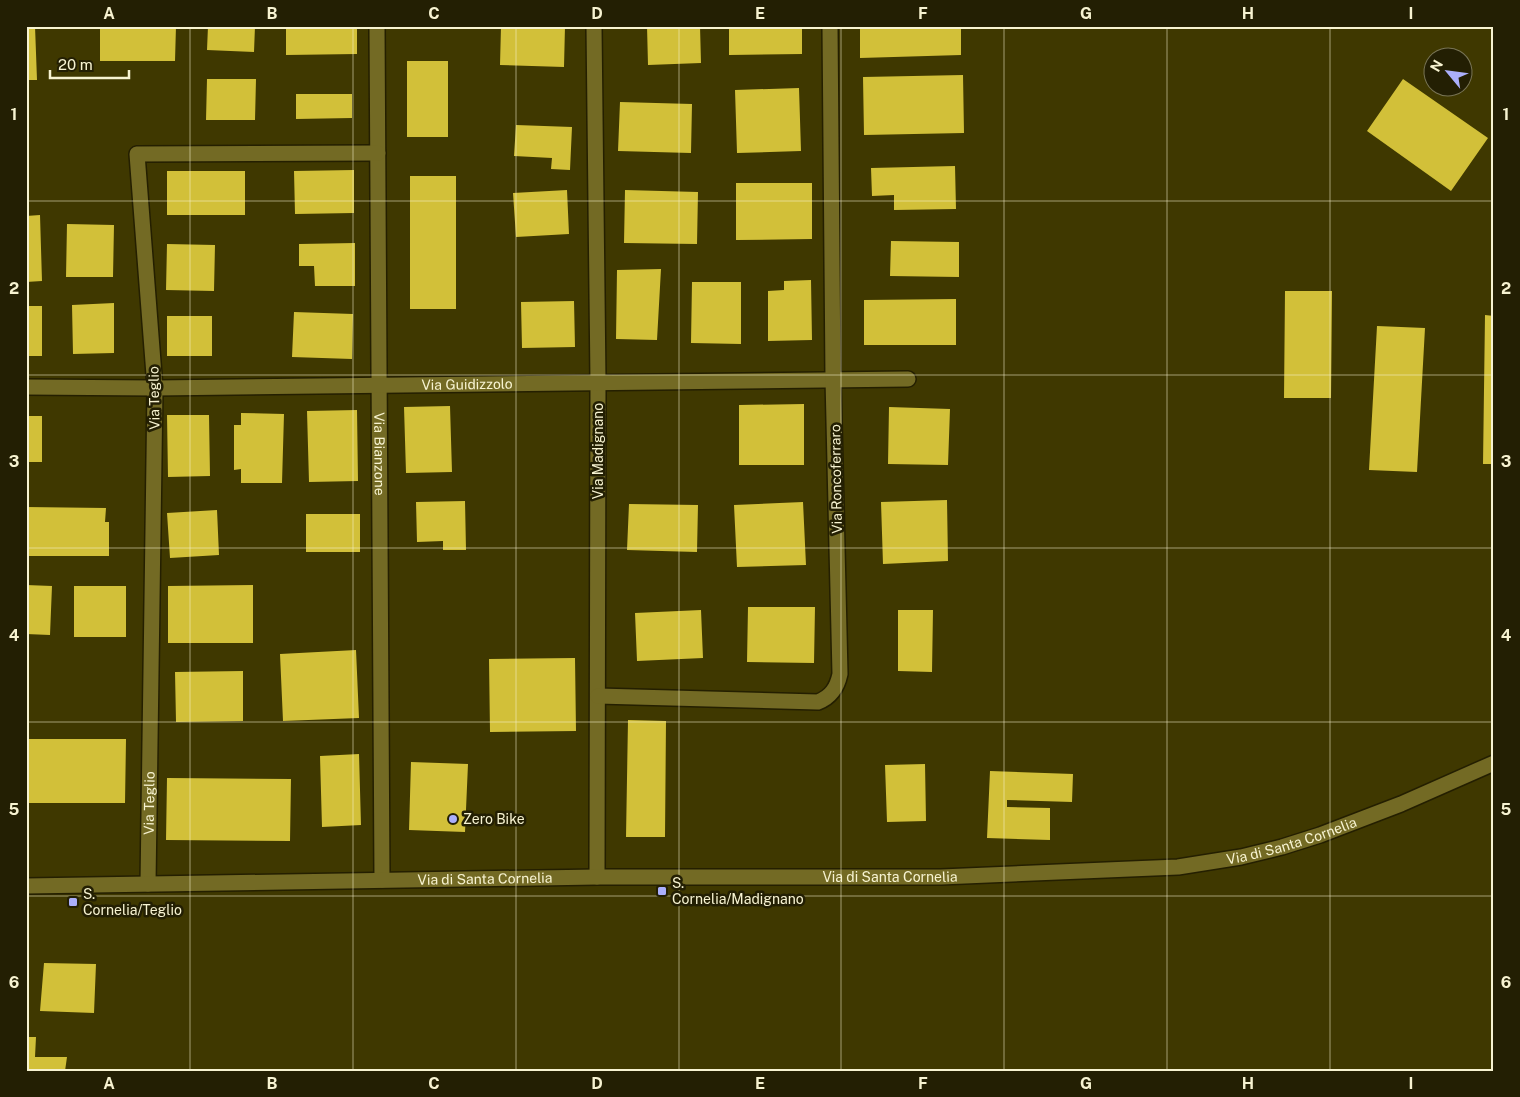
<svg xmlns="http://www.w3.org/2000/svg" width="1520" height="1097" viewBox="0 0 1520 1097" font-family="'Public Sans',sans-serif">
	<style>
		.building { fill: #d2c039 }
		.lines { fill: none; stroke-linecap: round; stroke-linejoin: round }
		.street-casing { stroke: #241f00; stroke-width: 18 }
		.secondary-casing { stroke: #241f00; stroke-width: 18 }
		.street { stroke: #736a24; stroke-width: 15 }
		.secondary { stroke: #736a24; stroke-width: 15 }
		.grid { fill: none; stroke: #f7f3d1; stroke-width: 1; stroke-opacity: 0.55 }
		.poi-dot { fill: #abaffb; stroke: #231f03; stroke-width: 2 }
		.labels { text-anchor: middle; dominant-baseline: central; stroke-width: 5; stroke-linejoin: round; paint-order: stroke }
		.street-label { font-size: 14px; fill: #f7f3d1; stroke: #231f03 }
		.poi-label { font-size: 14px; fill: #f7f3d1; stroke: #231f03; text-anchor: start }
		.neatline { fill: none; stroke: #f7f3d1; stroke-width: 2 }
		.grid-label { font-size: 16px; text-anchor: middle; font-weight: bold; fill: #f7f3d1 }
	</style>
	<rect width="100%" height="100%" fill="#3f3800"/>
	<path class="building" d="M 26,26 L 35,26 L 37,80 L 26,80 Z
		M 100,26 L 176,26 L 175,61 L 100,61 Z
		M 208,26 L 255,26 L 254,52 L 207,50 Z
		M 286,26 L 357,26 L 357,54 L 286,55 Z
		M 501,26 L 565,26 L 564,67 L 500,65 Z
		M 647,26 L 700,26 L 701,63 L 648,65 Z
		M 729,26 L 802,26 L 802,54 L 729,55 Z
		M 860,26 L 961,26 L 961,55 L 860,58 Z
		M 407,61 L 448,61 L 448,137 L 407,137 Z
		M 963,75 L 964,133 L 864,135 L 863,77 Z
		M 207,79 L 256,79 L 255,120 L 206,120 Z
		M 1403,79 L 1488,138 L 1451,191 L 1367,131 Z
		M 799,88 L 801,151 L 737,153 L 735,90 Z
		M 296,94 L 352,94 L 352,118 L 296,119 Z
		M 620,102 L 692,104 L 691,153 L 618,151 Z
		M 516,125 L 572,127 L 570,170 L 551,169 L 552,158 L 514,156 Z
		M 955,166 L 956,209 L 894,210 L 894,195 L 872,196 L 871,168 Z
		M 354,170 L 354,213 L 295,214 L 294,171 Z
		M 167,171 L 245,171 L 245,215 L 167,215 Z
		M 410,176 L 456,176 L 456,309 L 410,309 Z
		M 736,183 L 812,183 L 812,239 L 736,240 Z
		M 567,190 L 569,234 L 516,237 L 513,193 Z
		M 625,190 L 698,192 L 697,244 L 624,243 Z
		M 40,215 L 42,281 L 26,282 L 26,216 Z
		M 67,224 L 114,225 L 113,277 L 66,277 Z
		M 891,241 L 959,242 L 959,277 L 890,276 Z
		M 355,243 L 355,286 L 315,286 L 314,266 L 299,266 L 299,244 Z
		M 167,244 L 215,245 L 214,291 L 166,290 Z
		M 661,269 L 657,340 L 616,339 L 617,270 Z
		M 811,280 L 812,340 L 768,341 L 768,291 L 784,290 L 784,281 Z
		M 692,282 L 741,282 L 741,344 L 691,343 Z
		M 1285,291 L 1332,291 L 1331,398 L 1284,398 Z
		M 956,299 L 956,345 L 864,345 L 864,300 Z
		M 574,301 L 575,347 L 522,348 L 521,302 Z
		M 114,303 L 114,353 L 73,354 L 72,305 Z
		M 26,306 L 42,306 L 42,356 L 26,356 Z
		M 294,312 L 353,314 L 352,359 L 292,357 Z
		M 1485,315 L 1494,316 L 1494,464 L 1483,464 Z
		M 167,316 L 212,316 L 212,356 L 167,356 Z
		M 1377,326 L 1425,328 L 1417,472 L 1369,470 Z
		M 804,404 L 804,465 L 739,465 L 739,405 Z
		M 450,406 L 452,472 L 406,473 L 404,407 Z
		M 889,407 L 950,409 L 948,465 L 888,464 Z
		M 357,410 L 358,481 L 309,482 L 307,411 Z
		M 241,413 L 284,414 L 282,483 L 241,483 L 241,469 L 234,470 L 234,425 L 241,425 Z
		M 167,415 L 209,415 L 210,476 L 168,477 Z
		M 26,416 L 42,416 L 42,462 L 26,462 Z
		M 947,500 L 948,561 L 883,564 L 881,502 Z
		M 465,501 L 466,550 L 443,550 L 443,541 L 417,542 L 416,502 Z
		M 803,502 L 806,565 L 737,567 L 734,505 Z
		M 629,504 L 698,505 L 697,552 L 627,550 Z
		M 26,507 L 106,508 L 105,522 L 109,522 L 109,556 L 26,556 Z
		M 217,510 L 219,555 L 170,558 L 167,513 Z
		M 306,514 L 360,514 L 360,552 L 306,552 Z
		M 26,585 L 52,586 L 50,635 L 26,634 Z
		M 253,585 L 253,643 L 168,643 L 168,586 Z
		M 74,586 L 126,586 L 126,637 L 74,637 Z
		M 748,607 L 815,607 L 814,663 L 747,662 Z
		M 701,610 L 703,658 L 637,661 L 635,613 Z
		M 898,610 L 933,610 L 932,672 L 898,671 Z
		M 356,650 L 359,718 L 283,721 L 280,654 Z
		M 575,658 L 576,731 L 490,732 L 489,659 Z
		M 243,671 L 243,721 L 176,722 L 175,672 Z
		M 628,720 L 666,721 L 665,837 L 626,837 Z
		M 27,739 L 126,739 L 125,803 L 27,803 Z
		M 359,754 L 361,825 L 322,827 L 320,756 Z
		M 411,762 L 468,764 L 465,832 L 409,830 Z
		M 925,764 L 926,821 L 887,822 L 885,765 Z
		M 990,771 L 1073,774 L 1072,802 L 1007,800 L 1007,807 L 1050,808 L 1050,840 L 987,838 Z
		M 167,778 L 291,779 L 290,841 L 166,840 Z
		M 44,963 L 96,964 L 94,1013 L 40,1011 Z
		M 26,1037 L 36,1037 L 35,1057 L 67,1057 L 65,1071 L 26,1071 Z"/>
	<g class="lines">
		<defs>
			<g id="street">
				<path id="s1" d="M 377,26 L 382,880"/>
				<path d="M 594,26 L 598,382 L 597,877"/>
				<path id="s2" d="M 26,387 L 155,388 L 908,379"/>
				<path d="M 598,696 L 818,702 C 831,697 837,688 840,674 L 833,379 L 830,26"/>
				<path id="s3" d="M 148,884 L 155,388 L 137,154 L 378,153"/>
			</g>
			<g id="secondary">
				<path id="s4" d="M 26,886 L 597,877 L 941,877 L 1178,867 L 1241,857 L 1282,847 L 1320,835 L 1401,804 L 1494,763"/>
			</g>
		</defs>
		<use href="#street" class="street-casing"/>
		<use href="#secondary" class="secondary-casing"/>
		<use href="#street" class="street"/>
		<use href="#secondary" class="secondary"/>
	</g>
	<path class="grid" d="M 190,26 L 190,1071M 353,26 L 353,1071M 516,26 L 516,1071M 679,26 L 679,1071M 841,26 L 841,1071M 1004,26 L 1004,1071M 1167,26 L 1167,1071M 1330,26 L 1330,1071M 26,201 L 1494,201M 26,375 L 1494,375M 26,548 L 1494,548M 26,722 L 1494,722M 26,896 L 1494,896"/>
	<g class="poi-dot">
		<circle cx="453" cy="819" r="5"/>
		<rect x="657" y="886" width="10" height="10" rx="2.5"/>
		<rect x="68" y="897" width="10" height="10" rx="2.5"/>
	</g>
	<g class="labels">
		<g class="street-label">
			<text stroke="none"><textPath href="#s2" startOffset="441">Via Guidizzolo</textPath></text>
			<text transform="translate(154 398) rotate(-91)">Via Teglio</text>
			<text transform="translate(598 451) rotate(-90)">Via Madignano</text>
			<text stroke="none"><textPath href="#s1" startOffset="428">Via Bianzone</textPath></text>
			<text transform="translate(836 479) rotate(-91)">Via Roncoferraro</text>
			<text stroke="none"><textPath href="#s3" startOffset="81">Via Teglio</textPath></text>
			<text stroke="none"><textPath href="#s4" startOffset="1269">Via di Santa Cornelia</textPath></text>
			<text stroke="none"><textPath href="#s4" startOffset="864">Via di Santa Cornelia</textPath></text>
			<text stroke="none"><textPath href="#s4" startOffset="459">Via di Santa Cornelia</textPath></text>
		</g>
		<g class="poi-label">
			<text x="463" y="819">Zero Bike</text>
			<text x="672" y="883">S.<tspan x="672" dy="16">Cornelia/Madignano</tspan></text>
			<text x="83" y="894">S.<tspan x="83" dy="16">Cornelia/Teglio</tspan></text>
		</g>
	</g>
	<rect width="1520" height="1097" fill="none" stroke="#231f03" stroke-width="55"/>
	<g transform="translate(1448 72) rotate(299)"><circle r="24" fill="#231f03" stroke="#787455"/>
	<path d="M0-4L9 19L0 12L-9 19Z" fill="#abaffb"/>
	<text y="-8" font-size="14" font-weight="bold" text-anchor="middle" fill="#f7f3d1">N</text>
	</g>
	<path d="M50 70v8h79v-8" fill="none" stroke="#f7f3d1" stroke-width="2.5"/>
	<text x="58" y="70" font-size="15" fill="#f7f3d1" stroke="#231f03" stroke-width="4" paint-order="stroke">20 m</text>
	<rect x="28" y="28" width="1464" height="1042" class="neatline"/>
	<g class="grid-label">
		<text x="109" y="19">A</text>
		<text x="272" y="19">B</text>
		<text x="434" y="19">C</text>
		<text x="597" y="19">D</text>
		<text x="760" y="19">E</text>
		<text x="923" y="19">F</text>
		<text x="1086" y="19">G</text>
		<text x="1248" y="19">H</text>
		<text x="1411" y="19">I</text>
		<text x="14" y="120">1</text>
		<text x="1506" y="120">1</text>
		<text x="14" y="294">2</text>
		<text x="1506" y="294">2</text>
		<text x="14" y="467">3</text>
		<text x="1506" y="467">3</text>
		<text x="14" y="641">4</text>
		<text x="1506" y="641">4</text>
		<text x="14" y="815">5</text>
		<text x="1506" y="815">5</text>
		<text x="14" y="988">6</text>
		<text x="1506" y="988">6</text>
		<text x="109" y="1089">A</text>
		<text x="272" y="1089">B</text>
		<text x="434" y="1089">C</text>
		<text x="597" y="1089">D</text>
		<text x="760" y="1089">E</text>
		<text x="923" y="1089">F</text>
		<text x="1086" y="1089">G</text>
		<text x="1248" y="1089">H</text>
		<text x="1411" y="1089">I</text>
	</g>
</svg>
